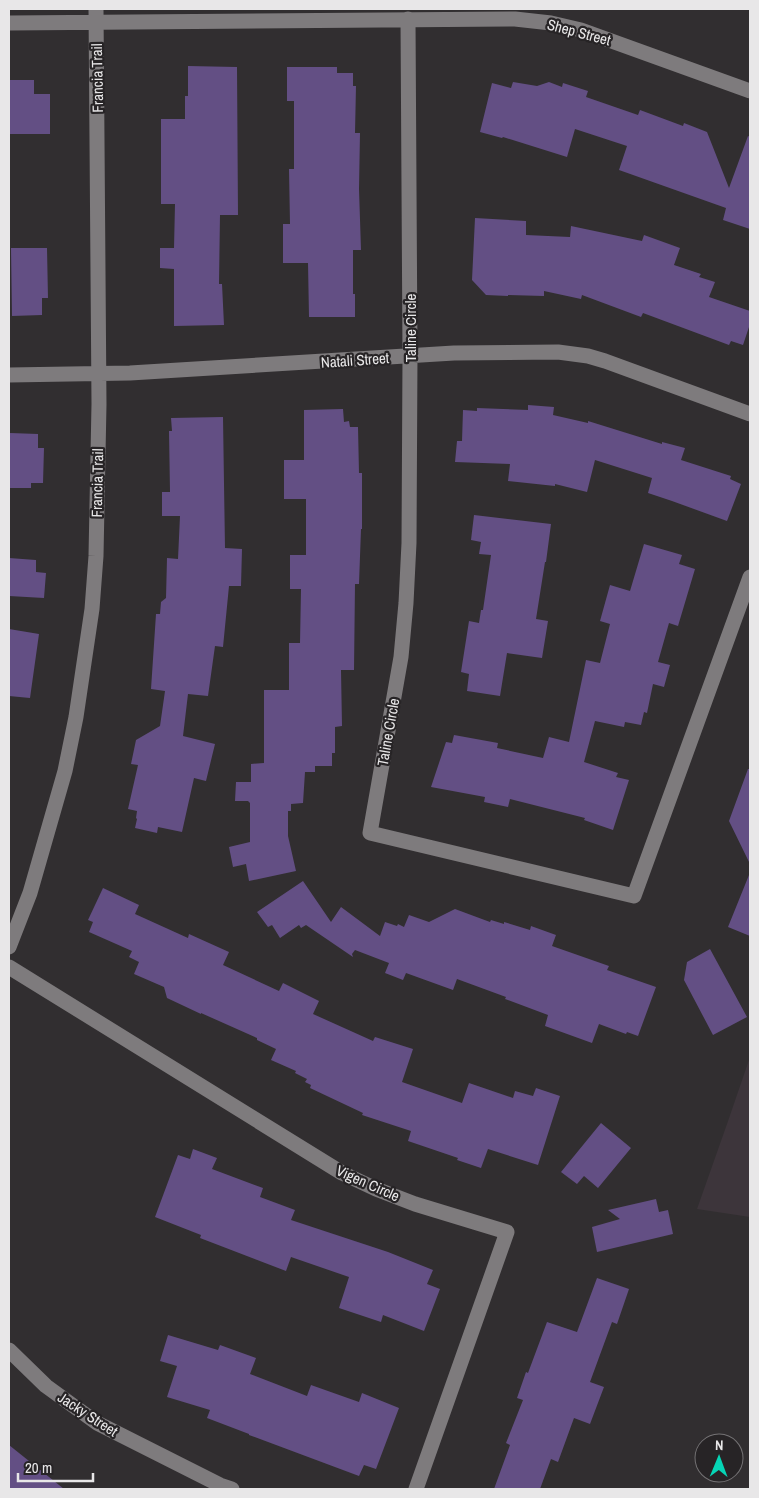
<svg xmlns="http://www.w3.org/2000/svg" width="759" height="1498" viewBox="0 0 759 1498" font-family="'Archivo Narrow',sans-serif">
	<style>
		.built { fill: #3d353b }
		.building { fill: #634f84 }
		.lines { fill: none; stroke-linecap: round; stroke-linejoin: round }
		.minor { stroke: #7e7b7d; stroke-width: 15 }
		.labels { text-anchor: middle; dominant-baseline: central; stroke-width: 4.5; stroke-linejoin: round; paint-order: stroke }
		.street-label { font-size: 15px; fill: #e8e7e8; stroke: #272426 }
	</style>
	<rect width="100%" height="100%" fill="#312e30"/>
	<path class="built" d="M 750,1057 L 750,1217 L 697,1209 L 727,1124 Z"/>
	<path class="building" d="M 188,66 L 237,67 L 238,215 L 220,215 L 219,284 L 222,284 L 224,325 L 174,326 L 174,269 L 160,268 L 160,248 L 174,248 L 175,204 L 161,204 L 161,119 L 185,119 L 185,96 L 188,96 Z
		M 287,67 L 337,67 L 337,73 L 353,73 L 353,86 L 356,86 L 355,133 L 360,133 L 359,189 L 361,250 L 353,250 L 353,294 L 355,294 L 355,317 L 309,317 L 308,263 L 283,263 L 283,224 L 290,224 L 289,169 L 294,169 L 294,101 L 287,101 Z
		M 9,80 L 34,80 L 34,94 L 50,94 L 50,134 L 9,134 Z
		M 513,82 L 537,86 L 549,82 L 562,87 L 563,83 L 588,91 L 586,97 L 638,115 L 640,110 L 683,126 L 684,123 L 707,132 L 729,188 L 748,136 L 750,137 L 750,229 L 723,220 L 726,208 L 619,170 L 627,146 L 575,129 L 567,157 L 503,137 L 502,138 L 480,132 L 492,83 L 511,88 Z
		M 475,218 L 526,221 L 526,235 L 570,237 L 571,226 L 642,241 L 644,235 L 680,248 L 674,265 L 701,274 L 699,277 L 715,282 L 709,297 L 750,311 L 750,324 L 743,345 L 731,341 L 729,345 L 643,313 L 641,317 L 582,295 L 581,299 L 544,291 L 544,296 L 508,295 L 508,296 L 486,295 L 472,280 Z
		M 11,248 L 47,248 L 48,298 L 42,298 L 42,315 L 12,316 Z
		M 528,405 L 554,407 L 553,415 L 588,423 L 588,421 L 662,444 L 662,442 L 685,448 L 681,460 L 731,476 L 730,479 L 741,484 L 727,521 L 672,501 L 648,493 L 652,478 L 595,460 L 587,492 L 555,484 L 555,486 L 508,481 L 510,464 L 455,462 L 457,441 L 462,441 L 463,410 L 477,411 L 477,408 L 528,410 Z
		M 343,409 L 344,422 L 349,421 L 350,427 L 358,427 L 359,473 L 362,473 L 362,529 L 361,529 L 359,584 L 355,584 L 354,670 L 341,670 L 342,726 L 335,727 L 335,753 L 332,753 L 332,766 L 315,766 L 315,772 L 305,772 L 303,803 L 291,804 L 291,811 L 288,811 L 288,836 L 296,871 L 249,881 L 246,864 L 233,867 L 229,847 L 250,842 L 250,803 L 248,801 L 235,801 L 236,782 L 251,782 L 251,764 L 264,763 L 264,690 L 289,690 L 289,643 L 300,643 L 301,589 L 290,589 L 290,555 L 306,555 L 306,499 L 284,499 L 284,460 L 304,460 L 304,410 Z
		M 223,417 L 225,548 L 242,549 L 241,586 L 229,586 L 223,647 L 215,646 L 208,696 L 188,694 L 183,736 L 215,744 L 206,781 L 194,778 L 182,832 L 158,827 L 157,833 L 135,828 L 137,819 L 136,818 L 137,811 L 128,809 L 138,765 L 131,764 L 136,740 L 160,726 L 165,691 L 151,689 L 156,614 L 160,614 L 161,602 L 166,598 L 167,558 L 178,559 L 180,516 L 162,516 L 162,492 L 170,492 L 169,431 L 172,431 L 171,418 Z
		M 10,433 L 38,434 L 38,448 L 44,448 L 43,483 L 31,483 L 31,488 L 10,488 Z
		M 474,515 L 551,524 L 546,562 L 545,562 L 536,619 L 548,621 L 542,658 L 507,653 L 500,696 L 467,691 L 469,674 L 461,672 L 469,621 L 479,623 L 481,610 L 483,610 L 491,555 L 479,554 L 481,542 L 471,540 Z
		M 644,544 L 682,555 L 679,564 L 695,569 L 678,626 L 669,623 L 658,662 L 670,665 L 664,687 L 653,684 L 647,713 L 644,712 L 641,725 L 625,722 L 624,727 L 595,721 L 584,762 L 618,773 L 616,777 L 629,780 L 613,830 L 584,820 L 585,818 L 510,799 L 508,807 L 484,802 L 485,797 L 431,787 L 446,742 L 452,743 L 454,735 L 498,743 L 497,748 L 543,758 L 549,737 L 569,742 L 586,660 L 600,663 L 610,624 L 600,621 L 610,585 L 630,591 Z
		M 9,558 L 36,560 L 36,572 L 46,573 L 44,598 L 9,596 Z
		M 9,629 L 39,634 L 30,698 L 9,696 Z
		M 748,769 L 750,769 L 750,864 L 729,821 Z
		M 749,875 L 750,875 L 750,936 L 728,927 Z
		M 303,881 L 331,922 L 341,907 L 380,936 L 385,922 L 397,926 L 398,924 L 404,927 L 409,915 L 429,922 L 455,909 L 490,922 L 491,920 L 504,924 L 504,922 L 530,930 L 531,926 L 556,935 L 552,946 L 609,966 L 607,970 L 656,987 L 638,1036 L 627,1032 L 626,1034 L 599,1024 L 592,1043 L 545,1026 L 548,1015 L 505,999 L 506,997 L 457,979 L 453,990 L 406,973 L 403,980 L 385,973 L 389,963 L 355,950 L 352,954 L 353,957 L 306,925 L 301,928 L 299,925 L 280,938 L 272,925 L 268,927 L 257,912 Z
		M 103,888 L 139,905 L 135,914 L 188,938 L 189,934 L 229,952 L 223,965 L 279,991 L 283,983 L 319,1001 L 313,1014 L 373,1041 L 375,1037 L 413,1049 L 402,1082 L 462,1103 L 469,1083 L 513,1098 L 515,1091 L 533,1096 L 536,1088 L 560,1096 L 538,1165 L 488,1149 L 481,1168 L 457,1160 L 458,1158 L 408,1141 L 411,1131 L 362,1115 L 363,1113 L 310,1088 L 311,1085 L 305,1082 L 307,1079 L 295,1073 L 296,1071 L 271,1060 L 276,1049 L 257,1040 L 257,1038 L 201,1013 L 201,1014 L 167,998 L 164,987 L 134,974 L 139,962 L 129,957 L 132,951 L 89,932 L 93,922 L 88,920 Z
		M 710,949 L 747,1017 L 713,1035 L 684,980 L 687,962 Z
		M 601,1123 L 631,1148 L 598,1188 L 584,1176 L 577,1184 L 561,1172 Z
		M 193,1149 L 217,1158 L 212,1169 L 263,1188 L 260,1197 L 295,1210 L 291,1220 L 388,1252 L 433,1270 L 427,1284 L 440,1289 L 424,1331 L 383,1315 L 381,1322 L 339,1308 L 349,1277 L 291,1257 L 286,1271 L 200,1238 L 201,1235 L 155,1217 L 178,1155 L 190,1159 Z
		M 656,1199 L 659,1212 L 668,1210 L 673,1234 L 597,1252 L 592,1227 L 620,1219 L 608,1210 Z
		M 597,1278 L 629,1289 L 617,1324 L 612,1322 L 590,1382 L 604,1387 L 590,1424 L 574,1418 L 558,1462 L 551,1459 L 540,1489 L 494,1489 L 510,1445 L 506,1443 L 523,1400 L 517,1398 L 526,1372 L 528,1373 L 547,1322 L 577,1332 Z
		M 168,1335 L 218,1350 L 220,1345 L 256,1358 L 250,1374 L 307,1396 L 311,1385 L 359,1402 L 362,1393 L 399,1408 L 376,1469 L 364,1465 L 359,1476 L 249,1435 L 249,1434 L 207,1418 L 210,1410 L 167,1397 L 177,1366 L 160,1361 Z
		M 9,1445 L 64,1489 L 9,1489 Z"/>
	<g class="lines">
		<path class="minor" d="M 408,19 L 410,356 L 409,543 L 406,603 L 401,657 L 370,833 L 634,896 L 750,577
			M 9,23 L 515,19 L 551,23 L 581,30 L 750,91
			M 9,375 L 130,373 L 454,353 L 558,352 L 588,356 L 605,361 L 750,414
			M 9,947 L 30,893 L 65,771 L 76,717 L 92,609 L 96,556 L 99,404 L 96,9
			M 9,967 L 342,1173 L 376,1189 L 415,1204 L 507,1232 L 416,1489
			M 9,1350 L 46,1386 L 97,1423 L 220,1485 L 232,1489"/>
	</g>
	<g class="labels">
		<g class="street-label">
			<text transform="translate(579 32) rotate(15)">Shep Street</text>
			<text transform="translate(97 78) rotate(-91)">Francia Trail</text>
			<text transform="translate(410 328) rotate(-90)">Taline Circle</text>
			<text transform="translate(355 360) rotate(-4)">Natali Street</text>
			<text transform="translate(97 483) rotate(-89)">Francia Trail</text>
			<text transform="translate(388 732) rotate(-80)">Taline Circle</text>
			<text transform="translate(368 1183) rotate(24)">Vigen Circle</text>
			<text transform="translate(88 1414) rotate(33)">Jacky Street</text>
		</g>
	</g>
	<rect width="759" height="1498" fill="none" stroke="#e8e7e8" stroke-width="20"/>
	<g transform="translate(719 1458) rotate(1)"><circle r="24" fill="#272426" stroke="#747274"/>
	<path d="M0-4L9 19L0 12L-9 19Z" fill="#06d5b6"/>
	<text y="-8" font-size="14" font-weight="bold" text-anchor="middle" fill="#e8e7e8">N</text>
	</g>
	<path d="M18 1473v8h75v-8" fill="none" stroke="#e8e7e8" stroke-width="2.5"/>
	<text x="25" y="1473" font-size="15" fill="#e8e7e8" stroke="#272426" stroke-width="4" paint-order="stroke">20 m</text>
</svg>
